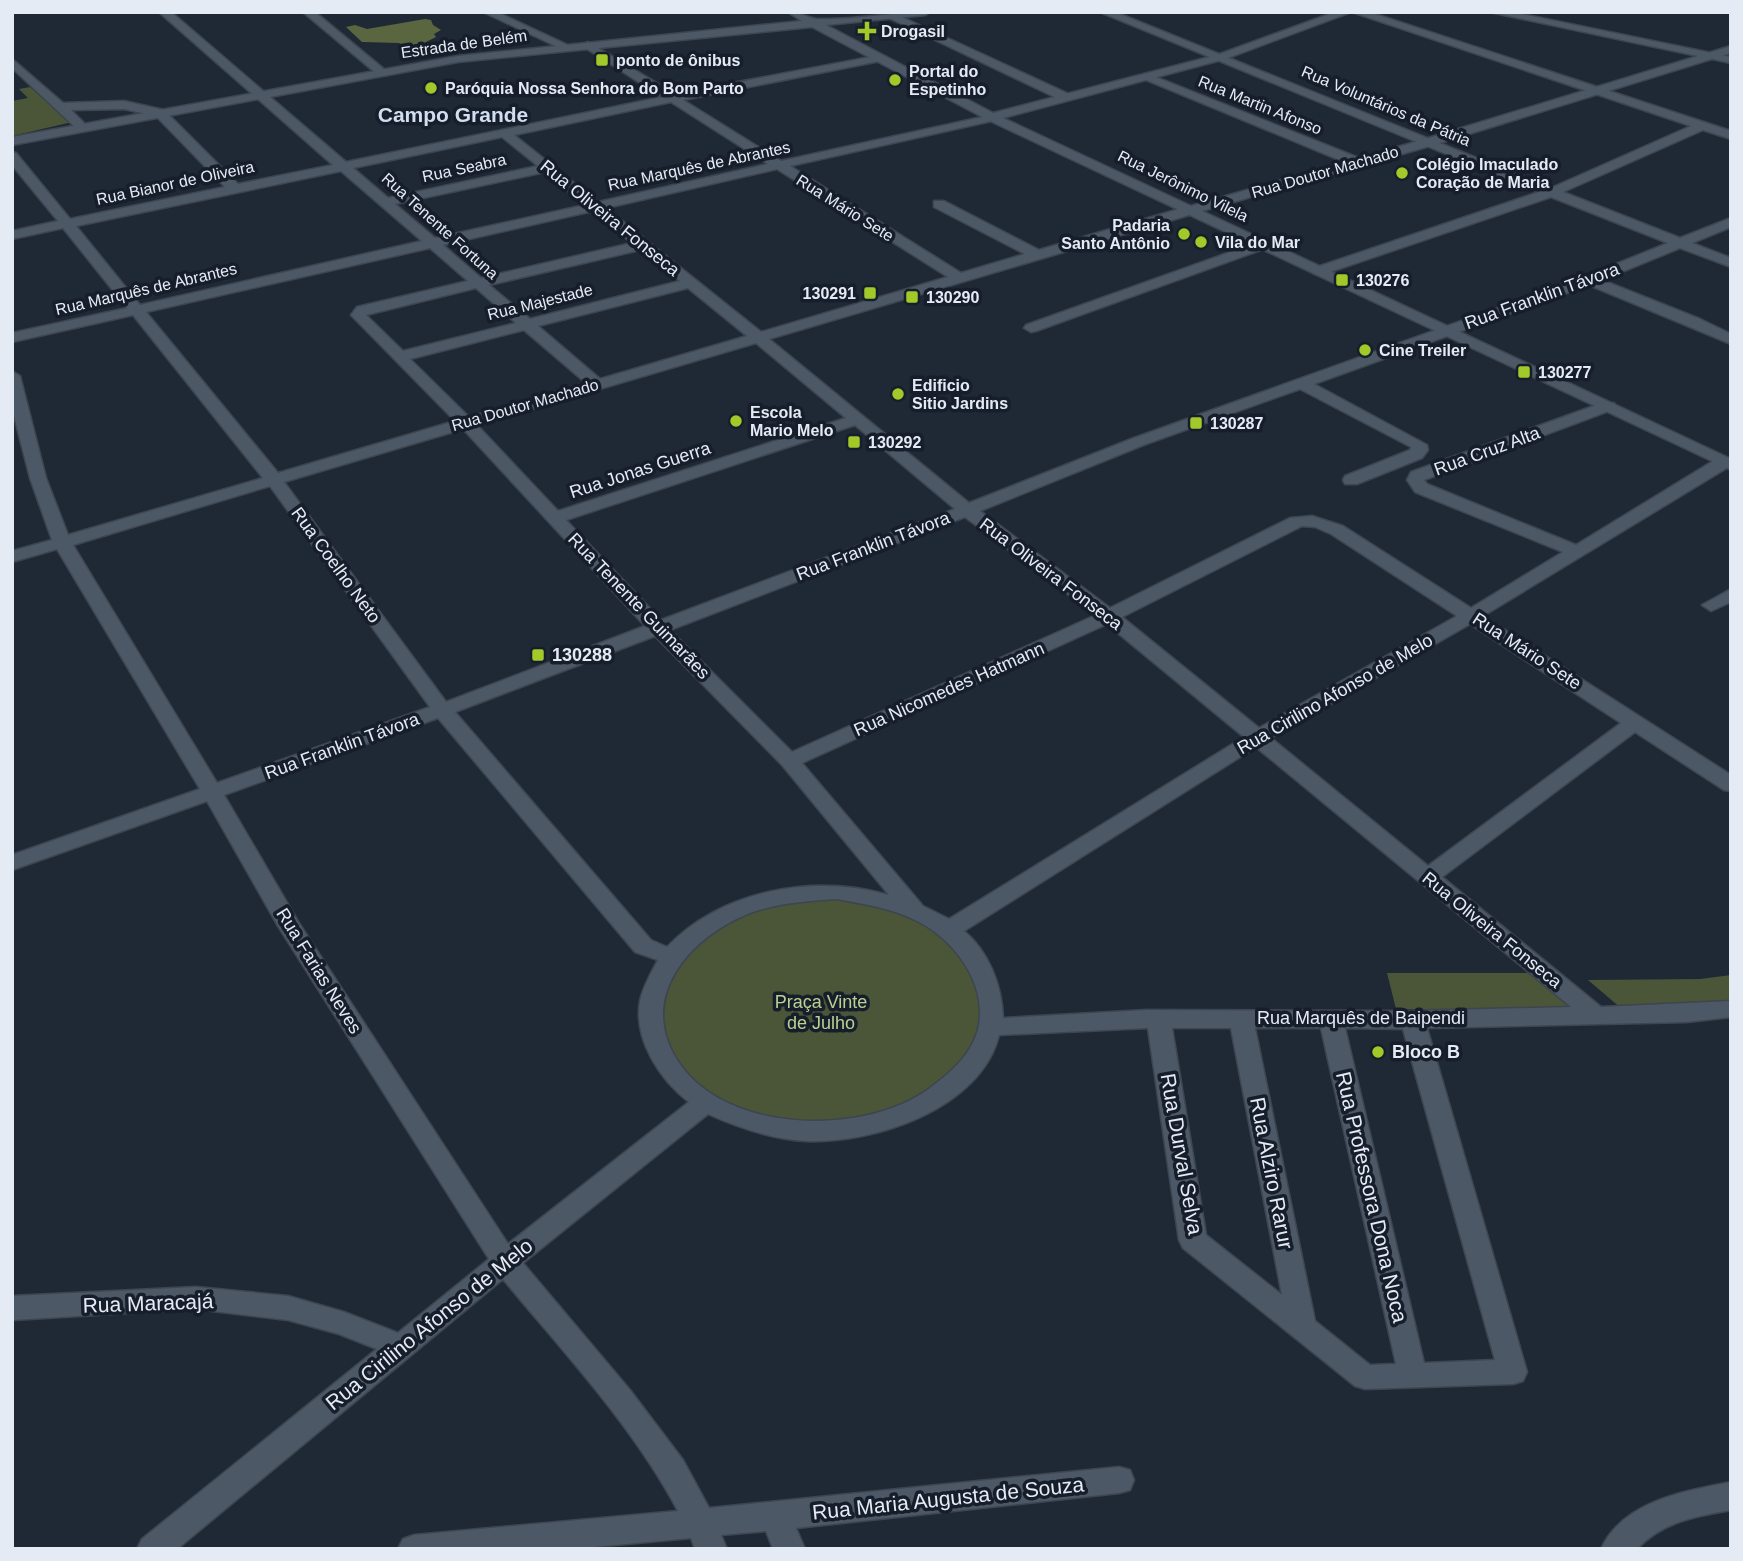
<svg xmlns="http://www.w3.org/2000/svg" width="1743" height="1561" viewBox="0 0 1743 1561" font-family="Helvetica,sans-serif">
	<style>
		.green { fill: #4b5537 }
		.forest { fill: #5a6640 }
		.lines { fill: none; stroke-linecap: round; stroke-linejoin: round }
		.street-casing { stroke: #3d4550; stroke-width: 3 }
		.secondary-casing { stroke: #3d4550; stroke-width: 3 }
		.street { fill: #4d5866; fill-rule: evenodd }
		.secondary { fill: #4d5866; fill-rule: evenodd }
		.poi-dot { fill: #a1c92a; stroke: #161e2b; stroke-width: 2.5 }
		.labels { text-anchor: middle; dominant-baseline: central; stroke-width: 7; stroke-linejoin: round; paint-order: stroke }
		.far-poi-label { font-size: 16px; font-weight: bold; fill: #e5ebf4; stroke: #161e2b; text-anchor: start }
		.far-street-label { font-size: 16px; fill: #e5ebf4; stroke: #161e2b }
		.street-label { font-size: 18px; fill: #e5ebf4; stroke: #161e2b }
		.poi-label { font-size: 18px; font-weight: bold; fill: #e5ebf4; stroke: #161e2b; text-anchor: start }
		.park-label { font-size: 18px; fill: #bad08f; stroke: #161e2b }
		.far-district-label { font-size: 21px; font-weight: bold; fill: #d2deef; stroke: #161e2b }
		.near-street-label { font-size: 21px; fill: #e5ebf4; stroke: #161e2b }
	</style>
	<rect width="100%" height="100%" fill="#1f2835"/>
	<path class="green" d="M 30,87 L 68,121 L 68,123 L 12,136 L 12,101 L 28,98 L 19,89 Z
		M 836,892 L 937,922 L 991,995 L 975,1062 L 888,1121 L 748,1121 L 672,1072 L 651,1022 L 673,955 L 731,912 Z
		M 1387,973 L 1537,973 L 1573,1005 L 1560,1010 L 1396,1009 Z
		M 1731,975 L 1731,1003 L 1622,1009 L 1588,980 L 1700,979 Z"/>
	<path class="forest" d="M 425,19 L 431,20 L 433,25 L 441,30 L 434,34 L 436,37 L 422,44 L 404,46 L 399,43 L 362,42 L 346,27 L 355,25 L 367,29 Z"/>
	<g class="lines">
		<defs>
			<path id="street" d="M 159,12 L 171,12 L 346,162 L 662,97 L 584,47 L 582,45 L 588,42 L 675,94 L 881,55 L 887,58 L 885,60 L 683,100 L 781,161 L 996,114 L 996,120 L 790,166 L 961,273 L 1025,254 L 934,207 L 934,201 L 944,201 L 1039,250 L 1186,207 L 1196,207 L 1196,213 L 769,339 L 969,503 L 1134,438 L 1584,277 L 1668,243 L 1551,197 L 1324,274 L 1314,274 L 1314,268 L 1539,192 L 1100,12 L 1115,12 L 1551,188 L 1691,126 L 1352,12 L 1369,12 L 1731,131 L 1731,139 L 1703,130 L 1563,192 L 1680,238 L 1731,218 L 1731,227 L 1692,243 L 1731,258 L 1731,267 L 1680,248 L 1602,280 L 1700,319 L 1731,334 L 1731,344 L 1589,285 L 1314,384 L 1427,445 L 1428,450 L 1422,458 L 1357,484 L 1345,484 L 1343,480 L 1345,476 L 1410,450 L 1411,447 L 1300,389 L 1146,444 L 980,511 L 1110,608 L 1290,518 L 1312,516 L 1343,526 L 1471,608 L 1563,552 L 1415,492 L 1407,480 L 1411,472 L 1602,403 L 1614,403 L 1616,406 L 1614,409 L 1424,480 L 1427,484 L 1576,545 L 1718,458 L 1731,460 L 1730,466 L 1483,616 L 1731,775 L 1731,791 L 1724,790 L 1635,732 L 1442,877 L 1601,1007 L 1731,1001 L 1731,1017 L 1687,1022 L 1427,1028 L 1527,1372 L 1523,1381 L 1513,1384 L 1365,1389 L 1355,1386 L 1183,1248 L 1179,1240 L 1148,1028 L 999,1035 C 981,1109 873,1144 806,1141 C 772,1139 739,1128 708,1114 L 523,1263 L 630,1390 L 683,1460 L 709,1508 L 1119,1467 L 1130,1470 L 1134,1480 L 1130,1490 L 1119,1493 L 796,1528 L 805,1549 L 773,1549 L 766,1531 L 721,1535 L 727,1549 L 695,1549 L 691,1538 L 572,1549 L 398,1549 L 403,1539 L 414,1535 L 678,1511 C 633,1426 564,1353 503,1279 L 177,1549 L 137,1549 L 142,1539 L 377,1349 L 339,1334 L 288,1320 L 196,1309 L 12,1320 L 12,1296 L 196,1287 L 288,1296 L 344,1312 L 398,1333 L 489,1259 L 278,926 L 207,801 L 12,870 L 12,855 L 200,789 L 57,549 L 12,562 L 12,551 L 52,540 L 30,478 L 12,408 L 12,371 L 20,376 L 46,478 L 68,535 L 263,478 L 133,315 L 12,342 L 12,333 L 127,308 L 63,228 L 12,239 L 12,231 L 58,221 L 12,165 L 12,152 L 16,153 L 70,219 L 225,187 L 156,116 L 124,109 L 71,110 L 89,128 L 79,131 L 12,68 L 12,59 L 63,103 L 124,101 L 164,110 L 238,184 L 333,165 ZM 671,102 L 768,164 L 598,202 L 514,135 ZM 502,137 L 538,166 L 388,198 L 353,168 ZM 777,169 L 948,277 L 761,332 L 606,208 ZM 341,171 L 422,241 L 140,305 L 76,226 ZM 545,172 L 585,205 L 435,238 L 395,204 ZM 593,211 L 632,243 L 481,278 L 443,245 ZM 430,248 L 468,281 L 357,307 L 351,315 L 455,421 L 278,473 L 146,312 ZM 640,250 L 680,281 L 530,319 L 489,285 ZM 476,288 L 516,323 L 403,351 L 366,315 ZM 688,288 L 747,336 L 600,379 L 538,326 ZM 524,330 L 586,383 L 469,417 L 410,359 ZM 756,343 L 846,418 L 558,511 L 477,425 ZM 855,425 L 955,509 L 661,620 L 566,520 ZM 463,429 L 645,626 L 446,702 L 284,482 ZM 270,486 L 430,707 L 217,783 L 73,545 ZM 965,517 L 1096,615 L 792,752 L 670,630 ZM 1302,526 L 1315,527 L 1331,534 L 1457,616 L 1259,728 L 1122,617 ZM 1107,624 L 1244,737 L 949,919 L 923,906 L 802,763 ZM 1470,624 L 1621,723 L 1428,866 L 1271,738 ZM 655,636 L 782,765 L 889,895 C 814,874 723,889 667,947 L 651,940 L 455,712 ZM 438,718 L 635,952 L 658,960 C 651,973 643,987 640,1001 C 633,1039 660,1080 689,1102 L 508,1244 L 299,923 L 224,795 ZM 1256,747 L 1571,1007 L 1408,1011 L 1147,1010 L 1003,1018 C 1002,986 989,952 964,931 ZM 836,899 C 864,904 892,908 917,921 C 960,942 999,1000 970,1048 C 961,1063 948,1074 934,1085 C 871,1136 733,1135 682,1067 C 632,1000 690,935 753,912 C 779,903 808,901 836,899 ZM 1172,1028 L 1231,1028 L 1282,1295 L 1206,1235 ZM 1255,1028 L 1321,1028 L 1396,1364 L 1370,1365 L 1315,1321 ZM 1345,1028 L 1403,1029 L 1495,1360 L 1424,1363 Z
				M 303,12 L 315,12 L 385,70 L 385,74 L 377,74 Z
				M 483,12 L 497,12 L 572,47 L 562,49 Z
				M 1490,12 L 1512,12 L 1731,57 L 1731,63 Z
				M 893,13 L 1071,95 L 1073,98 L 1063,101 L 889,18 L 888,16 Z
				M 1148,74 L 1364,160 L 1365,163 L 1364,166 L 1354,166 L 1144,79 L 1142,77 Z
				M 1264,240 L 1271,244 L 1269,247 L 1036,331 L 1031,332 L 1024,328 L 1026,325 Z
				M 1731,589 L 1731,602 L 1711,611 L 1702,605 Z
				M 1731,1482 L 1731,1510 C 1696,1516 1662,1522 1637,1549 L 1601,1549 C 1623,1501 1685,1491 1731,1482 Z"/>
			<path id="secondary" d="M 788,12 C 801,12 809,19 819,19 C 856,20 893,12 930,12 L 925,15 L 826,25 L 993,113 L 1217,55 L 1335,12 L 1351,12 L 1225,59 L 1003,118 L 1191,206 L 1422,140 L 1731,46 L 1731,53 L 1430,146 L 1202,211 L 1731,459 L 1731,470 L 988,120 L 812,27 L 458,62 L 12,145 L 12,137 L 458,56 L 802,21 Z"/>
		</defs>
		<use href="#street" class="street-casing"/>
		<use href="#secondary" class="secondary-casing"/>
		<use href="#street" class="street"/>
		<use href="#secondary" class="secondary"/>
	</g>
	<g class="poi-dot">
		<path d="M863.5 20.5h7v7h7v7h-7v7h-7v-7h-7v-7h7z"/>
		<rect x="595" y="53" width="14" height="14" rx="3.5"/>
		<circle cx="895" cy="80" r="7"/>
		<circle cx="431" cy="88" r="7"/>
		<circle cx="1402" cy="173" r="7"/>
		<circle cx="1184" cy="234" r="7"/>
		<circle cx="1201" cy="242" r="7"/>
		<rect x="1335" y="273" width="14" height="14" rx="3.5"/>
		<rect x="863" y="286" width="14" height="14" rx="3.5"/>
		<rect x="905" y="290" width="14" height="14" rx="3.5"/>
		<circle cx="1365" cy="350" r="7"/>
		<rect x="1517" y="365" width="14" height="14" rx="3.5"/>
		<circle cx="898" cy="394" r="7"/>
		<circle cx="736" cy="421" r="7"/>
		<rect x="1189" y="416" width="14" height="14" rx="3.5"/>
		<rect x="847" y="435" width="14" height="14" rx="3.5"/>
		<rect x="531" y="648" width="14" height="14" rx="3.5"/>
		<circle cx="1378" cy="1052" r="7"/>
	</g>
	<g class="labels">
		<g class="far-poi-label">
			<text x="881" y="31">Drogasil</text>
			<text x="616" y="60">ponto de ônibus</text>
			<text x="909" y="71">Portal do<tspan x="909" dy="18">Espetinho</tspan></text>
			<text x="445" y="88">Paróquia Nossa Senhora do Bom Parto</text>
			<text x="1416" y="164">Colégio Imaculado<tspan x="1416" dy="18">Coração de Maria</tspan></text>
			<text x="1170" y="225" text-anchor="end">Padaria<tspan x="1170" dy="18">Santo Antônio</tspan></text>
			<text x="1215" y="242">Vila do Mar</text>
			<text x="1356" y="280">130276</text>
			<text x="856" y="293" text-anchor="end">130291</text>
			<text x="926" y="297">130290</text>
			<text x="1379" y="350">Cine Treiler</text>
			<text x="1538" y="372">130277</text>
			<text x="912" y="385">Edificio<tspan x="912" dy="18">Sitio Jardins</tspan></text>
			<text x="750" y="412">Escola<tspan x="750" dy="18">Mario Melo</tspan></text>
			<text x="1210" y="423">130287</text>
			<text x="868" y="442">130292</text>
		</g>
		<g class="far-street-label">
			<text transform="translate(464 44) rotate(-8)">Estrada de Belém</text>
			<text transform="translate(1260 105) rotate(22)">Rua Martin Afonso</text>
			<text transform="translate(1386 106) rotate(23)">Rua Voluntários da Pátria</text>
			<text transform="translate(699 166) rotate(-12)">Rua Marquês de Abrantes</text>
			<text transform="translate(464 168) rotate(-12)">Rua Seabra</text>
			<text transform="translate(1325 172) rotate(-16)">Rua Doutor Machado</text>
			<text transform="translate(175 183) rotate(-12)">Rua Bianor de Oliveira</text>
			<text transform="translate(1183 186) rotate(26)">Rua Jerônimo Vilela</text>
			<text transform="translate(845 208) rotate(32)">Rua Mário Sete</text>
			<text transform="translate(440 226) rotate(42)">Rua Tenente Fortuna</text>
			<text transform="translate(146 289) rotate(-13)">Rua Marquês de Abrantes</text>
			<text transform="translate(540 302) rotate(-14)">Rua Majestade</text>
			<text transform="translate(525 405) rotate(-16)">Rua Doutor Machado</text>
		</g>
		<g class="street-label">
			<text transform="translate(610 218) rotate(39)">Rua Oliveira Fonseca</text>
			<text transform="translate(1542 296) rotate(-20)">Rua Franklin Távora</text>
			<text transform="translate(1487 451) rotate(-20)">Rua Cruz Alta</text>
			<text transform="translate(640 470) rotate(-18)">Rua Jonas Guerra</text>
			<text transform="translate(873 546) rotate(-21)">Rua Franklin Távora</text>
			<text transform="translate(336 565) rotate(54)">Rua Coelho Neto</text>
			<text transform="translate(1051 574) rotate(37)">Rua Oliveira Fonseca</text>
			<text transform="translate(639 606) rotate(46)">Rua Tenente Guimarães</text>
			<text transform="translate(1527 651) rotate(33)">Rua Mário Sete</text>
			<text transform="translate(949 689) rotate(-24)">Rua Nicomedes Hatmann</text>
			<text transform="translate(1335 694) rotate(-30)">Rua Cirilino Afonso de Melo</text>
			<text transform="translate(342 746) rotate(-20)">Rua Franklin Távora</text>
			<text transform="translate(1492 930) rotate(39)">Rua Oliveira Fonseca</text>
			<text transform="translate(319 971) rotate(58)">Rua Farias Neves</text>
			<text x="1361" y="1018">Rua Marquês de Baipendi</text>
		</g>
		<g class="poi-label">
			<text x="552" y="655">130288</text>
			<text x="1392" y="1052">Bloco B</text>
		</g>
		<g class="park-label">
			<text x="821" y="1002">Praça Vinte<tspan x="821" dy="21">de Julho</tspan></text>
		</g>
		<g class="far-district-label">
			<text x="453" y="114">Campo Grande</text>
		</g>
		<g class="near-street-label">
			<text transform="translate(1182 1154) rotate(80)">Rua Durval Selva</text>
			<text transform="translate(1272 1173) rotate(79)">Rua Alziro Rarur</text>
			<text transform="translate(1372 1197) rotate(77)">Rua Professora Dona Noca</text>
			<text transform="translate(148 1303) rotate(-2)">Rua Maracajá</text>
			<text transform="translate(429 1324) rotate(-39)">Rua Cirilino Afonso de Melo</text>
			<text transform="translate(948 1498) rotate(-6)">Rua Maria Augusta de Souza</text>
		</g>
	</g>
	<rect width="1743" height="1561" fill="none" stroke="#e5ebf4" stroke-width="28"/>
</svg>
